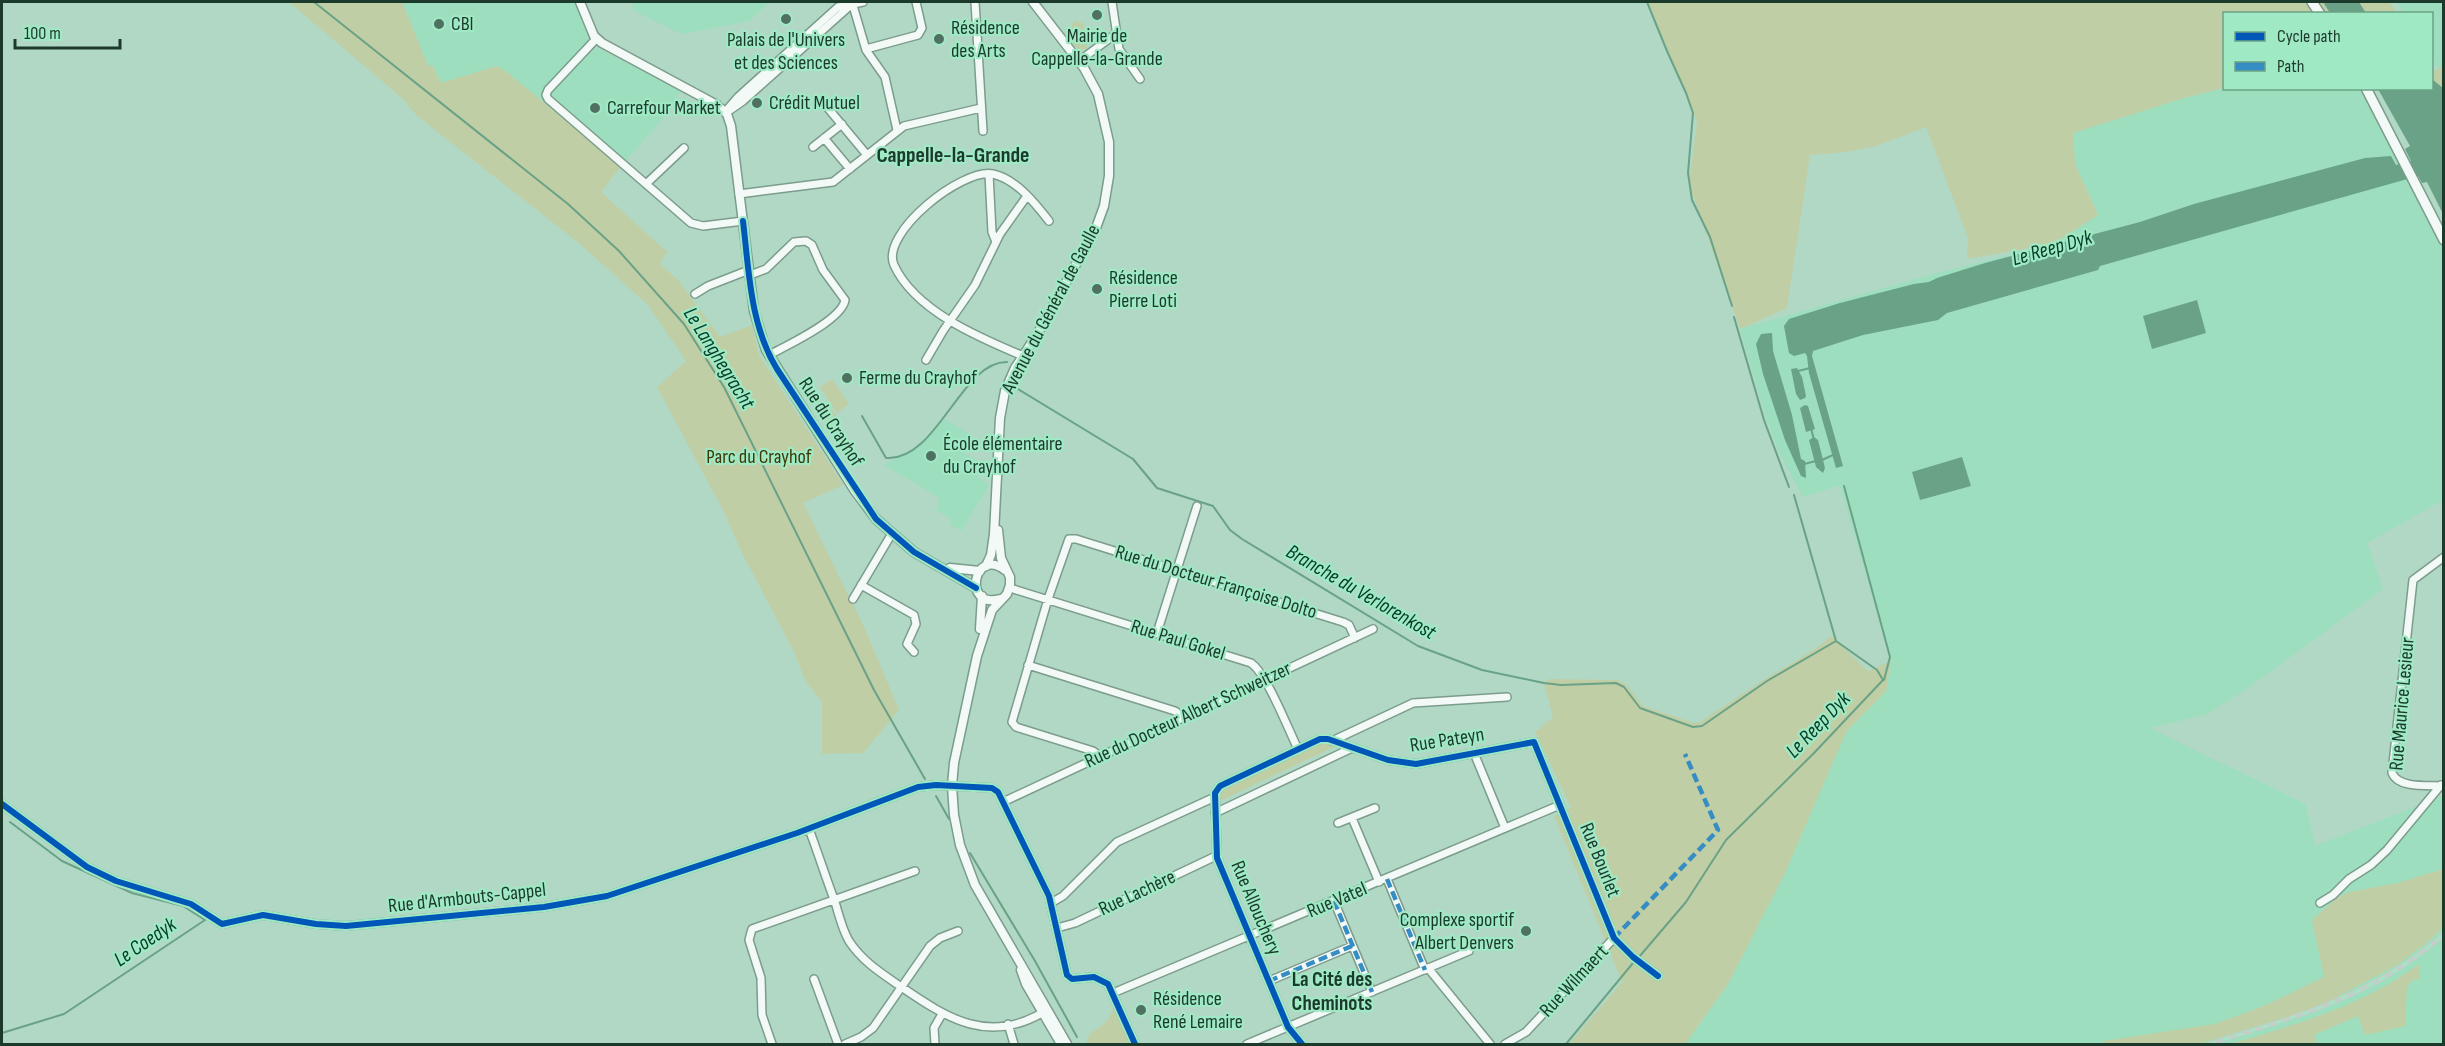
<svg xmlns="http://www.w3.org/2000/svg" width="2445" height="1046" viewBox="0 0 2445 1046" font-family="'Sofia Sans Condensed',sans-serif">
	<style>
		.built { fill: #9ddebe }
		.green { fill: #c0cea5 }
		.water { fill: #69a287 }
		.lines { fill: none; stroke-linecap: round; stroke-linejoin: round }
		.stream { stroke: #69a287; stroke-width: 2 }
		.minor-casing { stroke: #7c9c8c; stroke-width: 10 }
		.tertiary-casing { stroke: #7c9c8c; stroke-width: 11 }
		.secondary-casing { stroke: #7c9c8c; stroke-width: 12 }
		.minor { stroke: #f3f9f6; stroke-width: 7 }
		.tertiary { stroke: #f3f9f6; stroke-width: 8 }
		.secondary { stroke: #f3f9f6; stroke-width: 9 }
		.rail-casing { stroke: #c3cec8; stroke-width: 4.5 }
		.rail { stroke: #9fe9c4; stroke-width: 2; stroke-dasharray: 7; stroke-linecap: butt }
		.quiet { stroke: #368dc3; stroke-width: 4.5; stroke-dasharray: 9 4.5; stroke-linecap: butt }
		.cycleway-casing { stroke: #9fe9c4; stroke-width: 10 }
		.cycleway { stroke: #0057b8; stroke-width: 6 }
		.poi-dot { fill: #507161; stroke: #9fe9c4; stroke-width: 2 }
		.labels { text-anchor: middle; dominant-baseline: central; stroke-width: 4.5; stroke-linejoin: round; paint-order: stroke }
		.poi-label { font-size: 20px; fill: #1c3a2c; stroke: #9fe9c4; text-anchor: start }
		.street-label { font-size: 20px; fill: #1c3a2c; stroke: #9fe9c4 }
		.park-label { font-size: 20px; fill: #3e3803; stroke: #9fe9c4 }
		.water-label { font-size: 21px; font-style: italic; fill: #033d28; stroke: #9fe9c4 }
		.neighbourhood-label { font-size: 21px; font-weight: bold; fill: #1c3a2c; stroke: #9fe9c4 }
		.quarter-label { font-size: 22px; font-weight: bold; fill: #1c3a2c; stroke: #9fe9c4 }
	</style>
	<rect width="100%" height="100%" fill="#b0d8c4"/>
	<path class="built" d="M 402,2 L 576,2 L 588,37 L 596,47 L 680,90 L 678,95 L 672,108 L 621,166 L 497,66 L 441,83 L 433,65 L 428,66 Z
		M 632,2 L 770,2 L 749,21 L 681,34 L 634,11 Z
		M 2397,2 L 2443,2 L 2443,66 L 2439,69 L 2432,58 L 2432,14 L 2404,13 Z
		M 2224,88 L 2360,89 L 2443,251 L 2443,500 L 2367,543 L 2383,589 L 2245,690 L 2207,714 L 2150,728 L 2305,804 L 2315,846 L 2443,796 L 2443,1044 L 1685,1044 L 1728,984 L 1785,873 L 1846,732 L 1886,691 L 1891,661 L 1840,485 L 1803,497 L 1779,452 L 1766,417 L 1740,329 L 1930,275 L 2053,244 L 2098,214 L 2075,164 L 2073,133 L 2184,98 Z
		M 944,419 L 971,435 L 961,451 L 979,462 L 977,477 L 989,485 L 961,531 L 950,524 L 952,519 L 936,510 L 941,503 L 938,501 L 940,498 L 884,465 L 921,445 Z"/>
	<path class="green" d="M 289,2 L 402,2 L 428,66 L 432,65 L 441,83 L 497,66 L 504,70 L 621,166 L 601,192 L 667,252 L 660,264 L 678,280 L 720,337 L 752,325 L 759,355 L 843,485 L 803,503 L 865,629 L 899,710 L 863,753 L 822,754 L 822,702 L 805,680 L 795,654 L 741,551 L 724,512 L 657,387 L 686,361 L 648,305 L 580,244 L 416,115 L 403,99 Z
		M 1648,2 L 2323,2 L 2330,13 L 2224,14 L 2224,88 L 2184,98 L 2073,133 L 2075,164 L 2098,215 L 2053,244 L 1967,259 L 1968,238 L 1926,127 L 1876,146 L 1846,152 L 1810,155 L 1787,308 L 1740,329 L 1689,184 L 1697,121 Z
		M 2359,2 L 2389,2 L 2397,13 L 2366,13 Z
		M 1074,21 L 1083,23 L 1087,49 L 1083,49 L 1082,52 L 1081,49 L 1079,51 L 1063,32 L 1069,31 Z
		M 2443,66 L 2443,88 L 2432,79 L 2432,70 L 2433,72 Z
		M 832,379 L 849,404 L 837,413 L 820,387 Z
		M 818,397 L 828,411 L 832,409 L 837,416 L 826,423 L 821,415 L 824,413 L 815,399 Z
		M 1831,636 L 1868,671 L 1891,661 L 1886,691 L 1846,732 L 1785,873 L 1728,984 L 1685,1044 L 1569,1044 L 1622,982 L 1554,816 L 1571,807 L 1535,732 L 1553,717 L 1544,683 L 1549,679 L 1617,680 L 1625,683 L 1643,706 L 1694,723 L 1700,722 L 1765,679 L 1817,648 Z
		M 1323,743 L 1336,746 L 1220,801 L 1219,792 Z
		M 2443,869 L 2443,927 L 2429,941 L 2397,965 L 2328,1002 L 2290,1016 L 2199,1044 L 2104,1044 L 2104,1041 L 2215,1024 L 2266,1005 L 2324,977 L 2312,920 L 2338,897 L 2349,892 L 2398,883 Z
		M 2419,964 L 2420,979 L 2413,980 L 2407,986 L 2405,1026 L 2365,1035 L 2358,1016 L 2314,1035 L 2317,1044 L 2230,1044 C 2297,1024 2363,1006 2419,964 Z
		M 1113,1007 L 1131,1044 L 1086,1044 C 1090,1024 1107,1033 1113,1007 Z"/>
	<path class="water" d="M 2323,2 L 2359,2 L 2366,13 L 2330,13 Z
		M 2432,79 L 2443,88 L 2443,214 L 2427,182 L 2422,183 L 2418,176 L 2100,266 L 2098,270 L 1947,313 L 1938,320 L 1863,335 L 1813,351 L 1812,356 L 1843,466 L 1836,468 L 1809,373 L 1807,356 L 1805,353 L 1794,356 L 1789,353 L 1784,326 L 1789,319 L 1840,303 L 1914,284 L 1929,282 L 1937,278 L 1985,263 L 2140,222 L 2194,204 L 2365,158 L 2391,156 L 2396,165 L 2411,161 L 2405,149 L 2410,146 L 2378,89 L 2432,88 Z
		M 2197,300 L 2206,333 L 2152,349 L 2143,316 Z
		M 1772,333 L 1773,351 L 1792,415 L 1801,459 L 1805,461 L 1806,478 L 1801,476 L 1785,440 L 1763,374 L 1756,344 L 1761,334 Z
		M 1797,368 L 1802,377 L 1806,396 L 1805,398 L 1800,400 L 1796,394 L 1791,369 Z
		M 1805,405 L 1808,406 L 1815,429 L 1806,432 L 1800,408 Z
		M 1814,437 L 1818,440 L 1825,468 L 1823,473 L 1816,467 L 1809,440 Z
		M 1962,457 L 1971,486 L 1920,500 L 1912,472 Z"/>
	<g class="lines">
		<path class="stream" d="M 314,2 L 568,204 L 619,251 L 684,324 L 724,387 L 874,690 L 925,779
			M 1647,2 L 1667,51 L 1686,93 L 1693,113 L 1688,173 L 1692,200 L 1710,237 L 1732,306
			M 1734,317 L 1764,420 L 1789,487
			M 1023,368 L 1013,386 L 1133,459 L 1157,488 L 1213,506 L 1230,530 L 1242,539 L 1418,646 L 1482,670 L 1544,683 L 1561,685 L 1616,683 L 1624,687 L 1640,708 L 1693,727 L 1702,726 L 1767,681 L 1836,641
			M 1798,371 L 1810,368
			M 862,416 L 886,458 C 937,462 961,361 1007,362
			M 1811,428 L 1814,440
			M 1822,460 L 1833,455
			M 1804,464 L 1816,461
			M 1844,486 L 1890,657 L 1884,680
			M 936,796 L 949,819
			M 970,853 L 1035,961 L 1077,1037
			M 1639,957 L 1686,902 L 1726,840 L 1814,753 L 1883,680 L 1877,670 L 1836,641 L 1794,495
			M 2,1033 L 64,1014 L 205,920 L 183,906 L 132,893 L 62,861 L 10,822
			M 1566,1044 L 1633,963"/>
		<defs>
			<path id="minor" d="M 852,2 L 866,50 L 885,77 L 897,130
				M 975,2 L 983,131
				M 1112,2 L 1119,49 L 1140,79
				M 596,39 L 548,90 L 546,95 L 548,99 L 691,223 L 703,226 L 743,221
				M 866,49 L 918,35 L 922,28 L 916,2
				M 1079,61 L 1117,33
				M 822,101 L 867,155
				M 730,110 L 743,101 L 851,5
				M 725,112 L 738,97 L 838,7 L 863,2
				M 824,138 L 850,169
				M 813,147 L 842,124
				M 989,174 L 992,232 L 996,242
				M 646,184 L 684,148
				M 739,194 L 833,182 L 904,126 L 981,108
				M 750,275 L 766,269 L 794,242 L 806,241 L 812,245 L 823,270 L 845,300 C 842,320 786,346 769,355
				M 695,294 L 708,286 L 749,270
				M 1023,356 C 980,338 915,311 894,265 C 880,233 962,168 993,174 C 1016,179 1035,203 1049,221
				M 926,360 L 943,331 L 975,285 L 1000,234 L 1027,196
				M 2444,557 L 2413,580 L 2392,773 C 2399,789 2428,785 2444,786
				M 861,585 L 914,615 L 916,624 L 907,644 L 914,652
				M 1010,588 L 1251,663 C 1267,674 1288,729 1298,749
				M 853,599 L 891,535
				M 1157,633 L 1197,506
				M 1028,665 L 1175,711 L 1183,717
				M 1332,741 L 1413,703 L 1507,697
				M 1474,753 L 1505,828
				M 1100,756 L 1093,751 L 1016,727 L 1012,722 L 1048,599 L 1069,539 L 1076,539 L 1343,622 L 1349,625 L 1355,638
				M 1003,802 L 1373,629
				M 2,804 L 87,867 L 116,881 L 191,904 L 222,924 L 263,915 L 316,924 L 346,926 L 544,907 L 607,896 L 797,833 L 918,787 L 936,785 L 992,788 L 998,792 L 1049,896 L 1067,975 L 1072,979 L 1094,977 L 1108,984 L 1135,1044
				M 1215,813 L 1352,748
				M 1352,818 L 1379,882
				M 1338,823 L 1375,808
				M 809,829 C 818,853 826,878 835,902 C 839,915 842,929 849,941 C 862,961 881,973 900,986 C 948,1019 990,1046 1047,1010
				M 1387,879 L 1425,970
				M 1334,901 L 1372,992
				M 1051,903 L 1063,896 L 1117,842 L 1215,797
				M 2320,903 L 2333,895 L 2349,879 L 2371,865 L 2387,850 L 2441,785
				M 1057,928 L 1075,923 L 1216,856
				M 1428,968 L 1490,1044
				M 814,979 L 838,1044
				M 1269,981 L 1352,946
				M 1113,993 L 1560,805
				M 1008,1024 L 1014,1044
				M 772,1044 L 762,1015 L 761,978 L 749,940 L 752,929 L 915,871
				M 845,1044 L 861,1037 L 873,1028 L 930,946 L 940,938 L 958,931
				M 935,1044 L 934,1028 L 942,1014
				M 1247,1044 L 1469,951
				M 1302,1044 L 1288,1027 L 1217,858 L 1215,793 L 1220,786 L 1320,739 L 1328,739 L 1388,760 L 1416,764 L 1534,742 L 1614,938 L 1633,957 L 1658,976
				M 1505,1044 L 1526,1032 L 1614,938"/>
			<path id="tertiary" d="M 580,2 L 594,36 L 602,43 L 717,105 L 727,114 L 731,126 L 754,311 L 766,350 L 855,491 L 876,519 L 914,552 L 976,588
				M 998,530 L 1001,558 L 1010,577 L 1010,585 L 1007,594 L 992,610 L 977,656 L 954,763 L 952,786 L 954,815 L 960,845 L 975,885 L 1067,1044
				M 986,566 L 991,555 L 994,534 L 1000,418 L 1005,391 L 1015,368 L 1038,333 L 1096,228 L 1104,206 L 1109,176 L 1109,142 L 1098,94 L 1084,68 L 1033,2
				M 950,568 L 980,571
				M 1000,599 C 962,610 973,546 1005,570
				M 980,629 L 982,596
				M 1021,970 L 1026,984 L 1061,1044"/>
			<path id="secondary" d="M 2312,2 L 2320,14
				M 2366,88 L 2444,240"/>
		</defs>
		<use href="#minor" class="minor-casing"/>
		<use href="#tertiary" class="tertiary-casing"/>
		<use href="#secondary" class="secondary-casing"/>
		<use href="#minor" class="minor"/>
		<use href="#tertiary" class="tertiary"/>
		<use href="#secondary" class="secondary"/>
		<defs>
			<path id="rail" d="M 2209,1044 C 2295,1017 2375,996 2444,934"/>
		</defs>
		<use href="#rail" class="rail-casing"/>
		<use href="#rail" class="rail"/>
		<path class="quiet" d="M 1387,879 L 1425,970
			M 1334,901 L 1372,992
			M 1614,938 L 1718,830 L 1685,754
			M 1269,981 L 1352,946"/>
		<defs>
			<path id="cycleway" d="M 743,221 C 749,271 750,325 777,369 L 876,519 L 914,552 L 976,588
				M 2,804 L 87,867 L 116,881 L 191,904 L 222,924 L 263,915 L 316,924 L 346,926 L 544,907 L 607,896 L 797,833 L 918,787 L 936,785 L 992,788 L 998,792 L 1049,896 L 1067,975 L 1072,979 L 1094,977 L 1108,984 L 1135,1044
				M 1302,1044 L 1288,1027 L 1217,858 L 1215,793 L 1220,786 L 1320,739 L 1328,739 L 1388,760 L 1416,764 L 1534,742 L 1614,938 L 1633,957 L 1658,976"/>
		</defs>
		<use href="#cycleway" class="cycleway-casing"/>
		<use href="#cycleway" class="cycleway"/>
	</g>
	<g class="poi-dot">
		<circle cx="1097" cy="15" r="6"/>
		<circle cx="786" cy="19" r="6"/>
		<circle cx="439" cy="24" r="6"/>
		<circle cx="939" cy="39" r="6"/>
		<circle cx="757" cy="103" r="6"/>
		<circle cx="595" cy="108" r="6"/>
		<circle cx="1097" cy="289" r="6"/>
		<circle cx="847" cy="378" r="6"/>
		<circle cx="931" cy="456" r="6"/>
		<circle cx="1526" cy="931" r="6"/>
		<circle cx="1141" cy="1010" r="6"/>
	</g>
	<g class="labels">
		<g class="poi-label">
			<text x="451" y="24">CBI</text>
			<text x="951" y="28">Résidence<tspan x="951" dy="23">des Arts</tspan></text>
			<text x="1097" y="36" text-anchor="middle">Mairie de<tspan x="1097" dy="23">Cappelle-la-Grande</tspan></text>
			<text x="786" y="40" text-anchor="middle">Palais de l'Univers<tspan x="786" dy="23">et des Sciences</tspan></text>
			<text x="769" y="103">Crédit Mutuel</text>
			<text x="607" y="108">Carrefour Market</text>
			<text x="1109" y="278">Résidence<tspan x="1109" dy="23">Pierre Loti</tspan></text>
			<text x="859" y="378">Ferme du Crayhof</text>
			<text x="943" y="444">École élémentaire<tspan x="943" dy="23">du Crayhof</tspan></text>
			<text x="1514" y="920" text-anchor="end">Complexe sportif<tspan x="1514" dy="23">Albert Denvers</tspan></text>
			<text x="1153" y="999">Résidence<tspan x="1153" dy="23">René Lemaire</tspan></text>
		</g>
		<g class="street-label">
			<text transform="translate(1051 309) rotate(-62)">Avenue du Général de Gaulle</text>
			<text transform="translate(831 422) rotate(57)">Rue du Crayhof</text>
			<text transform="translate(1216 582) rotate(17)">Rue du Docteur Françoise Dolto</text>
			<text transform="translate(1178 640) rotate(17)">Rue Paul Gokel</text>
			<text transform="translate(2402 704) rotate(-85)">Rue Maurice Lesieur</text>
			<text transform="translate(1188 715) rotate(-25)">Rue du Docteur Albert Schweitzer</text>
			<text transform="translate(1447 740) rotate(-9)">Rue Pateyn</text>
			<text transform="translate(1600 860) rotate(68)">Rue Bourlet</text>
			<text transform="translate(1137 893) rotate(-25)">Rue Lachère</text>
			<text transform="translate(467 898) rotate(-6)">Rue d'Armbouts-Cappel</text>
			<text transform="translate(1337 900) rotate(-23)">Rue Vatel</text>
			<text transform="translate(1256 908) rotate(67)">Rue Allouchery</text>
			<text transform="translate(1574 981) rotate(-47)">Rue Wilmaert</text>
		</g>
		<g class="park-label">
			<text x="759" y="457">Parc du Crayhof</text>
		</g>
		<g class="water-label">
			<text transform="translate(2052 248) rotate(-16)">Le Reep Dyk</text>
			<text transform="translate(719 358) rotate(58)">Le Langhegracht</text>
			<text transform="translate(1361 592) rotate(30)">Branche du Verlorenkost</text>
			<text transform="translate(1818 725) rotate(-46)">Le Reep Dyk</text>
			<text transform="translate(145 942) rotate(-34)">Le Coedyk</text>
		</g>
		<g class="neighbourhood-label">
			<text x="1332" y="979">La Cité des<tspan x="1332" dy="24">Cheminots</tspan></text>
		</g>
		<g class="quarter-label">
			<text x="953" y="155">Cappelle-la-Grande</text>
		</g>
	</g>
	<rect width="2445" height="1046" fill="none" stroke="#1c3a2c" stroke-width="6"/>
	<rect x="2223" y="12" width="210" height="78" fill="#9fe9c4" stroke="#6ba387" stroke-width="1.5"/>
	<rect x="2235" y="32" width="30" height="9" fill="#0057b8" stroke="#6ba387" stroke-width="1.5"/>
	<text x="2277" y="42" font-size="18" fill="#1c3a2c">Cycle path</text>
	<rect x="2235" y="62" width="30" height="9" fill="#368dc3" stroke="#6ba387" stroke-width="1.5"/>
	<text x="2277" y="72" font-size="18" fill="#1c3a2c">Path</text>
	<path d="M15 39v9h105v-9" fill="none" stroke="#1c3a2c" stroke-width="3"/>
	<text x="24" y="39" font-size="18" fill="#1c3a2c" stroke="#9fe9c4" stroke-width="4.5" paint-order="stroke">100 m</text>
</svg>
